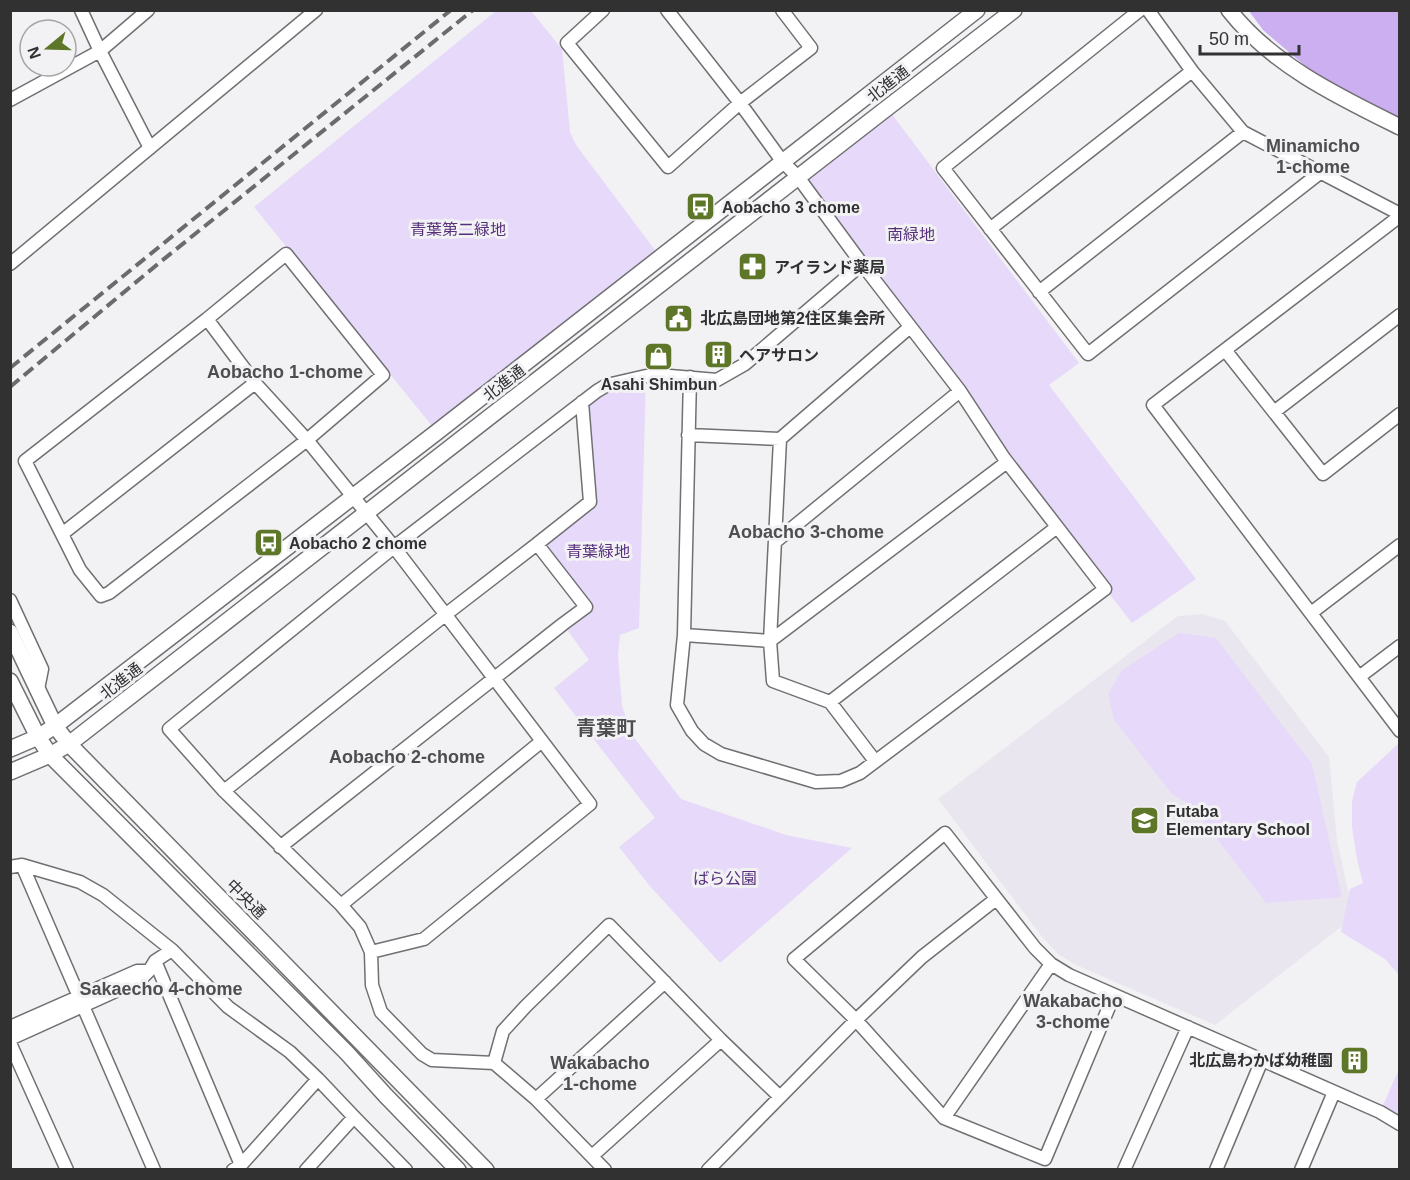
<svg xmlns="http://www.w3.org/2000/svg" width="1410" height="1180" viewBox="0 0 1410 1180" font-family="Helvetica,'Noto Sans JP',sans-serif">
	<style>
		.built { fill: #eae6f0 }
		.green { fill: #e7d9fa }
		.forest { fill: #ccaff1 }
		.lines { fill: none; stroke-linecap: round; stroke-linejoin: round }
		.minor-casing { stroke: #706f72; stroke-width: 15 }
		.tertiary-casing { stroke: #706f72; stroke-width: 18 }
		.minor { stroke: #fff; stroke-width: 12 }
		.tertiary { stroke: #fff; stroke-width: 15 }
		.rail { stroke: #6b6b6c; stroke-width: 4; stroke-dasharray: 12 6; stroke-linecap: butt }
		.labels { text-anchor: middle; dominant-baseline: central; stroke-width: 6; stroke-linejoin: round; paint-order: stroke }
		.street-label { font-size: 16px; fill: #313132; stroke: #f2f1f4 }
		.poi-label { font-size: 16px; font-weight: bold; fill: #313132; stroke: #f2f1f4; text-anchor: start }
		.park-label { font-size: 16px; fill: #57307c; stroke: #f2f1f4 }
		.neighbourhood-label { font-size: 18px; font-weight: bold; fill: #4e4d50; stroke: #f2f1f4 }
		.quarter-label { font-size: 20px; font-weight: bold; fill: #4e4d50; stroke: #f2f1f4 }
	</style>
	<rect width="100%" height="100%" fill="#f2f1f4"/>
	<path class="built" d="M 1202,614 L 1225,621 L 1329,757 L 1337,841 L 1354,917 L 1215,1025 L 1076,965 L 1059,955 L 1043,938 L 938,799 L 1178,616 Z"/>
	<path class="green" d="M 496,11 L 531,11 L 562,49 L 570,132 L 576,145 L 661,258 L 437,432 L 254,207 Z
		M 891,113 L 1079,363 L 1049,385 L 1196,579 L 1132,623 L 1057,527 L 798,177 Z
		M 646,376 L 639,628 L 620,635 L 618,655 L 622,706 L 632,735 L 681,799 L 786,835 L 852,848 L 720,963 L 649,885 L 619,847 L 655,818 L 554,688 L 589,660 L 563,624 L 585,607 L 537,544 L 590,502 L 582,402 L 597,391 Z
		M 1179,633 L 1216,638 L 1312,764 L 1342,897 L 1266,903 L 1192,806 L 1172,794 L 1114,720 L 1108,694 L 1122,670 Z
		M 1399,743 L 1399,975 L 1385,959 L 1341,932 L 1350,889 L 1363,883 L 1357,859 L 1352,827 L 1352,801 L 1357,782 Z
		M 1399,1069 L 1399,1124 L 1380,1112 Z"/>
	<path class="forest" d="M 1249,11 L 1399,11 L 1399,121 L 1318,77 L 1263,30 Z"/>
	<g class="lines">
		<defs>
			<path id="minor" d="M 81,10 L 100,51 L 150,148
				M 603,10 L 567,43 L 668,167 L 740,103 L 811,48 L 782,10
				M 667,10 L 740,103 L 782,161 L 798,177 L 862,264 L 960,391 L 1004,458 L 1105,589 L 860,773 L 841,781 L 816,782 L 721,754 L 704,744 L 692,731 L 677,705 L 684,635 L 690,377
				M 1140,10 L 943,168 L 1088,354 L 1321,172
				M 1148,10 L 1192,71 L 1243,132 L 1400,214
				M 10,100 L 100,51 L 148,10
				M 1400,216 L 1153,405 L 1400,731
				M 990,229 L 1192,71
				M 286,254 L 383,375 L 307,440 L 109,593 L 101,596 L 80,570 L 25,461 L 207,319 Z
				M 10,264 L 316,10
				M 1039,292 L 1243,132
				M 207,319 L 255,383 L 307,440 L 394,547 L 590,804 L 424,939 L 371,952
				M 1225,350 L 1323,474 L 1400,414
				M 1274,412 L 1400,315
				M 688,435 L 780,439 L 910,327
				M 780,439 L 770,641 L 773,681 L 830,702 L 875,761
				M 62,534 L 255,383
				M 775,542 L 960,391
				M 537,544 L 590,502 L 582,402
				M 10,600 L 42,669 L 38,689
				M 1311,613 L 1400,545
				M 684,635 L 770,641 L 1007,462
				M 1359,677 L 1400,646
				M 830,702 L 1057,527
				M 224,791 L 445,615 L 537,544 L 586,607 L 563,624 L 280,847
				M 22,865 L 154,1170
				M 10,867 L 22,865 L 80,882 L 103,895 L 172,950 L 228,1007 L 290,1052 L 318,1079 L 354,1117 L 406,1170
				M 341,905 L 542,741
				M 155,961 L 241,1165
				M 1114,995 L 1045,1159 L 944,1118 L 856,1020 L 794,959 L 945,833 L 1035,948 L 1051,964 L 1069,975 L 1380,1112 L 1400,1124
				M 10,1027 L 137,971 L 149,971 L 155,961 L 172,950
				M 10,1039 L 140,980 L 149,971
				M 10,1043 L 67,1170
				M 494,1063 L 503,1031 L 526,1006 L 609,925 L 721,1040 L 780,1097
				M 536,1099 L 665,982
				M 944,1118 L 1051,964
				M 592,1156 L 721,1040
				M 233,1170 L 241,1165 L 318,1079
				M 306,1170 L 354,1117
				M 605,1170 L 536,1099 L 494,1063 L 432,1060 L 422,1054 L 381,1012 L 372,985 L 371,952 L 360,927 L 341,905 L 224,791 L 169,729 L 394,547 L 597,391 L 607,385 L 646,376 L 670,376 L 717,380 L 745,364 L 862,264
				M 708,1170 L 856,1020 L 922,957 L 996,899
				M 1124,1170 L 1188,1027
				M 1216,1170 L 1262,1060
				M 1301,1170 L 1334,1092"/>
			<path id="tertiary" d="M 1229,10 C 1272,65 1339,97 1400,127
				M 10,632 L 55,726 L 69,744 L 486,1170
				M 10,681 L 38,737 L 50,755 L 347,1053 L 386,1096 L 458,1170
				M 10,749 L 38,737 L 55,726 L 437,432 L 977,10
				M 10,772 L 50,755 L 69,744 L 878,115 L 1014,10"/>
		</defs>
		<use href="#minor" class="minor-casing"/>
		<use href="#tertiary" class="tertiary-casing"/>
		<use href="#minor" class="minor"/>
		<use href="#tertiary" class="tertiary"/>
		<path class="rail" d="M 10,368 L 451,10
			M 10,387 L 159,263 L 473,10"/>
	</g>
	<defs>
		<symbol id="bus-square" viewBox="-11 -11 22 22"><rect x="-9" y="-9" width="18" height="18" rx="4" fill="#5e7628" stroke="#f2f1f4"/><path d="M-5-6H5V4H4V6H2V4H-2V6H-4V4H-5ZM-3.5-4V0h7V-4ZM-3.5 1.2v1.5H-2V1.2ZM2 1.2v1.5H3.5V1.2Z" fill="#fff"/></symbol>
		<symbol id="pharmacy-square" viewBox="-11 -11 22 22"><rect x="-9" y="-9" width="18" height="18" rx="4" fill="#5e7628" stroke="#f2f1f4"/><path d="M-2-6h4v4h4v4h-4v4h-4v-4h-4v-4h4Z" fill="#fff"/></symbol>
		<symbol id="civic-square" viewBox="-11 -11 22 22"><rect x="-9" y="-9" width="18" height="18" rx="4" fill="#5e7628" stroke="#f2f1f4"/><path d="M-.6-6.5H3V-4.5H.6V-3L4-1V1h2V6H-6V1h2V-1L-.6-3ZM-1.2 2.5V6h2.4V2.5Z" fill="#fff"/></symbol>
		<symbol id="building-square" viewBox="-11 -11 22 22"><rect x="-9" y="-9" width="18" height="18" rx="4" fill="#5e7628" stroke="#f2f1f4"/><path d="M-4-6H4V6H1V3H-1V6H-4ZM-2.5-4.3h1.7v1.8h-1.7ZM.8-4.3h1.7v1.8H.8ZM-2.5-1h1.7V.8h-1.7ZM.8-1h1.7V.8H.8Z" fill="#fff"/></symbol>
		<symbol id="shop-square" viewBox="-11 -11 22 22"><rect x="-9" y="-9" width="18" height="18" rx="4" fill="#5e7628" stroke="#f2f1f4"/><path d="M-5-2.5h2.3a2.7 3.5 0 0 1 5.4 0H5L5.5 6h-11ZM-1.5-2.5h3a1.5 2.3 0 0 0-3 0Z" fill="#fff"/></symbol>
		<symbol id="school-square" viewBox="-11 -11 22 22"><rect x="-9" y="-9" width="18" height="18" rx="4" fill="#5e7628" stroke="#f2f1f4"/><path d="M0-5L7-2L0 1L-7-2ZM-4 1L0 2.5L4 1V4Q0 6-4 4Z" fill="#fff"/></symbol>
	</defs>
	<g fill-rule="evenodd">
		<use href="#bus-square" x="684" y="190" width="33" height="33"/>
		<use href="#pharmacy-square" x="736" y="250" width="33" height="33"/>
		<use href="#civic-square" x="662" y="302" width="33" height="33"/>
		<use href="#building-square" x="702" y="338" width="33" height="33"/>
		<use href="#shop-square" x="642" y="340" width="33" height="33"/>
		<use href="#bus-square" x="252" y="526" width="33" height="33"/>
		<use href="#school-square" x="1128" y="804" width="33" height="33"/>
		<use href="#building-square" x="1338" y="1044" width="33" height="33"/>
	</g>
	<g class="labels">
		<g class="street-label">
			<text transform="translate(888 84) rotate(-38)">北進通</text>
			<text transform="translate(504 383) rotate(-38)">北進通</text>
			<text transform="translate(121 681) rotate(-38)">北進通</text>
			<text transform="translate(246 899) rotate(45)">中央通</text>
		</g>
		<g class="poi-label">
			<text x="722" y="207">Aobacho 3 chome</text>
			<text x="774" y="267">アイランド薬局</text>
			<text x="700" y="318">北広島団地第2住区集会所</text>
			<text x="739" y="355">ヘアサロン</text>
			<text x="659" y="384" text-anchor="middle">Asahi Shimbun</text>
			<text x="289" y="543">Aobacho 2 chome</text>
			<text x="1166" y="811">Futaba<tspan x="1166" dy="18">Elementary School</tspan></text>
			<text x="1333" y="1060" text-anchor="end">北広島わかば幼稚園</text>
		</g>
		<g class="park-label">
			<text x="458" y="229">青葉第二緑地</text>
			<text x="911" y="234">南緑地</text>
			<text x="598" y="551">青葉緑地</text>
			<text x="725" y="878">ばら公園</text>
		</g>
		<g class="neighbourhood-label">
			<text x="1313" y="146">Minamicho<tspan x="1313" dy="21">1-chome</tspan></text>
			<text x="285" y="372">Aobacho 1-chome</text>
			<text x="806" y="532">Aobacho 3-chome</text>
			<text x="407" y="757">Aobacho 2-chome</text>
			<text x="161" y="989">Sakaecho 4-chome</text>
			<text x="1073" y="1001">Wakabacho<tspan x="1073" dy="21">3-chome</tspan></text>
			<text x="600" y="1063">Wakabacho<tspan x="600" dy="21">1-chome</tspan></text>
		</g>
		<g class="quarter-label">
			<text x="606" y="728">青葉町</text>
		</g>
	</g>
	<rect width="1410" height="1180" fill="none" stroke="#313132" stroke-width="24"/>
	<g transform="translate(48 48) rotate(251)"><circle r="28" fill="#f2f1f4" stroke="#a5a4a6" stroke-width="1.5"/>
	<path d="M0-4.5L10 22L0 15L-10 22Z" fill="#5e7628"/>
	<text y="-9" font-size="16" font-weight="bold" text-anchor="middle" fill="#313132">N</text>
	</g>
	<path d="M1200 45v9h99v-9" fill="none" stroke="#313132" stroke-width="3"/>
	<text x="1209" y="45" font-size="18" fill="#313132" stroke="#f2f1f4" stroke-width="4.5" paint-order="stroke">50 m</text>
</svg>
